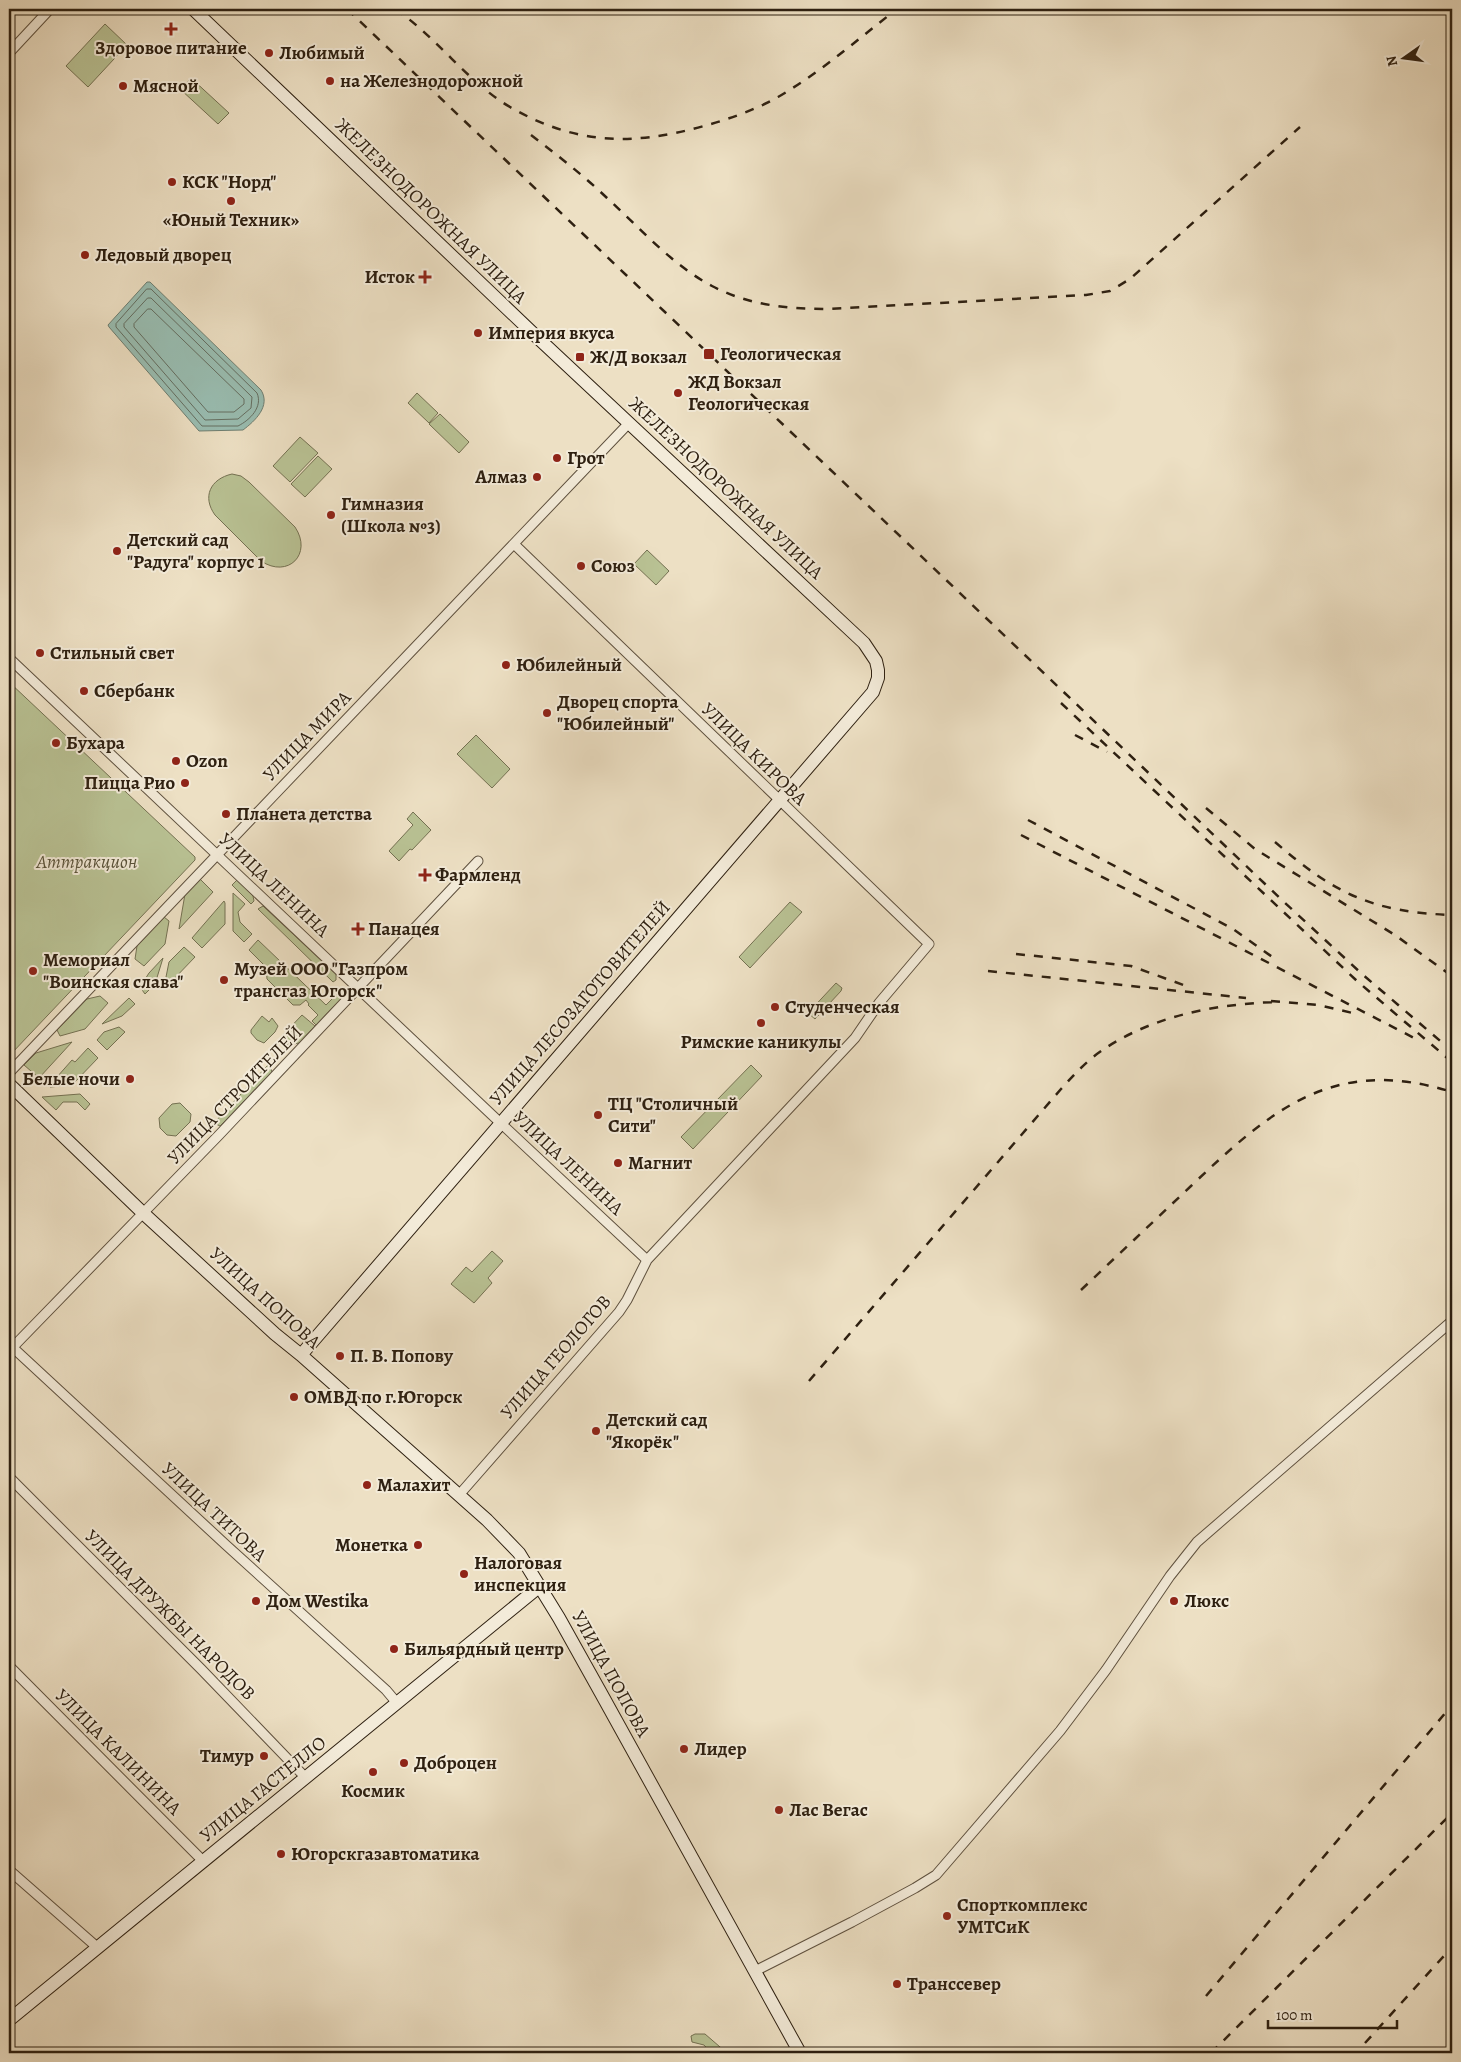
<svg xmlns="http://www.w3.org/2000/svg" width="1461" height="2062" viewBox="0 0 1461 2062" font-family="Alegreya,serif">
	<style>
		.green { fill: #b9c294; stroke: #747152 }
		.water { fill: #99bdb1; stroke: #6e7e71 }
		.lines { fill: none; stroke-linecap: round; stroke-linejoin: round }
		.shore { stroke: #646e61; stroke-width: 1 }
		.street-casing { stroke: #5e503e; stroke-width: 11 }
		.secondary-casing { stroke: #2e2011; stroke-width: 14 }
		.street { stroke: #f3ebd9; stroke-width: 9 }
		.secondary { stroke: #f3ebd9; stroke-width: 12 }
		.rail { stroke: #2e2011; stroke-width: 2.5; stroke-dasharray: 9 9; stroke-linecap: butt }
		.poi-dot { fill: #8f2418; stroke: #f3ebd9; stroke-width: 2 }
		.labels { text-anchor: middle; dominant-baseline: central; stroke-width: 4; stroke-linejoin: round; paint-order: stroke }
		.poi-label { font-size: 19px; font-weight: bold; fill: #2e2011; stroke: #f3ebd9; text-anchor: start }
		.street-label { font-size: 19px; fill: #2e2011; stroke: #f3ebd9 }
		.park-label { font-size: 19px; font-style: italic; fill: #585138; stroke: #f3ebd9 }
	</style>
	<rect width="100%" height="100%" fill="#ede0c4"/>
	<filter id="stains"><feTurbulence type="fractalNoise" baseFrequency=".004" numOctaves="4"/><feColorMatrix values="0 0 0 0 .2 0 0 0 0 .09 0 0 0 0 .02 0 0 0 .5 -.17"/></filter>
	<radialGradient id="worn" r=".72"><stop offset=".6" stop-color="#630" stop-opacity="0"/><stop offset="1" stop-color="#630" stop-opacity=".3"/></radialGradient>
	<path class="green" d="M 105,24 L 127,45 L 88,87 L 66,66 Z
		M 191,78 L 229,113 L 218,124 L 180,89 Z
		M 417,393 L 438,413 L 429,423 L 408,403 Z
		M 440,414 L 469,442 L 459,453 L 429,424 Z
		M 300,437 L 318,453 L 290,482 L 273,466 Z
		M 318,456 L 332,469 L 305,497 L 291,484 Z
		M 232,474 L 241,476 L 249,482 L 295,527 C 313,554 288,579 261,561 L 215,515 C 202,497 210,479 232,474 Z
		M 647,550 L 669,571 L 656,585 L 634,564 Z
		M 9,682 L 195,857 L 195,860 L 11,1054 L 9,1052 Z
		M 476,735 L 510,769 L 492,788 L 457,754 Z
		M 413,812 L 431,830 L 412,850 L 410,849 L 399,861 L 389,851 L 413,825 L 407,819 Z
		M 200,879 L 213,892 L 179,929 L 185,894 Z
		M 237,880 L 253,896 L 254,901 L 251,904 L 232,885 Z
		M 233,893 L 245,904 L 238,912 L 240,922 L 252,934 L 244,942 L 233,931 Z
		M 224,901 L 225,903 L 225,924 L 202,948 L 192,938 Z
		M 790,902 L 802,912 L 750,968 L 739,957 Z
		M 263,906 L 336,974 L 336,980 L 333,982 L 258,909 Z
		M 164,917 L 169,921 L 165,944 L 144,966 L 135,959 L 137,946 Z
		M 258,940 L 326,1005 L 339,992 L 343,997 L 316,1025 L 312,1021 L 318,1015 L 308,1005 L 309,1004 L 306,1000 L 300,1005 L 293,1005 L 267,979 L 266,967 L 249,950 Z
		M 184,947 L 195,957 L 171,982 L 166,977 L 169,962 Z
		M 163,958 L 155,984 L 145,994 L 140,987 L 149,973 Z
		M 836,983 L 842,988 L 841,991 L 815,1019 L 808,1013 Z
		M 100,996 L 108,1003 L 85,1029 L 60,1036 L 57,1030 L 87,999 Z
		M 129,998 L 135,1004 L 122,1016 L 102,1024 Z
		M 302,1015 L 315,1026 L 299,1043 L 294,1044 L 291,1042 L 287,1045 L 280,1038 Z
		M 262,1016 L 269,1022 L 272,1018 L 278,1026 L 275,1032 L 264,1043 L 257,1040 L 251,1033 L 251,1030 Z
		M 119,1027 L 125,1032 L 107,1050 L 97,1040 L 104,1032 Z
		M 72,1042 L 39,1078 L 24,1065 L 36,1053 Z
		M 88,1048 L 98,1058 L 72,1085 L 50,1087 L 49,1086 L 72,1060 L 75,1062 Z
		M 269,1064 L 272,1072 L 223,1123 L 220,1126 L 214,1123 Z
		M 751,1065 L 762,1076 L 693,1149 L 681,1137 Z
		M 80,1094 L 90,1104 L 85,1110 L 77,1102 L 63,1102 L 56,1110 L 42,1097 Z
		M 180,1103 L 191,1114 L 190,1122 L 176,1136 L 167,1135 L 160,1128 L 159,1118 L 172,1104 Z
		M 492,1251 L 503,1261 L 488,1278 L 492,1283 L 474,1303 L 451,1284 L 466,1267 L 472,1272 Z
		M 695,2034 L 705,2034 L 727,2053 L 711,2053 L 704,2045 L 692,2042 L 691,2036 Z"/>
	<path class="water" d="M 147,282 L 150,282 L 261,390 C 271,406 255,421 243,430 L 199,431 L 109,327 L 108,325 Z"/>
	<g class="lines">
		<path class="shore" d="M 147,289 L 151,289 L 257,393 C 263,407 250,420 238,426 L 202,426 L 116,327 L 116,324 Z
			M 148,298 L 151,298 L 252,397 L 251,408 L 238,419 L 205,420 L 124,327 L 124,324 Z
			M 148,309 L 151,309 L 244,399 L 244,404 L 234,412 L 208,412 L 134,327 L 134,324 Z"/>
		<defs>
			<path id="street" d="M 9,53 L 50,9
				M 9,658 L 492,1115 L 647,1260
				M 9,1073 L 629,423
				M 9,1344 L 226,1545 L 386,1690 L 397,1703
				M 12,1348 L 219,1135 L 478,861
				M 9,1477 L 201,1669 L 306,1778
				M 459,1495 L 619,1312 L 627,1300 L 647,1260 L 855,1038 L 879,1003 L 929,944 L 515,545
				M 9,1666 L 204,1862
				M 9,1870 L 98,1948
				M 755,1971 L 852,1922 L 915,1888 L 936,1875 L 1060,1731 L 1106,1670 L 1170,1576 L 1197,1542 L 1452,1321"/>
			<path id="secondary" d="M 193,9 L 539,339 L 864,643 L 876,661 L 878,670 L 878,678 L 873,692 L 301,1355
				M 9,1084 L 143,1213 L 275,1334 L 301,1355 L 487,1520 L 519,1553 L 559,1618 L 602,1695 L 800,2053
				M 9,2020 L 540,1586"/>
		</defs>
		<use href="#street" class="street-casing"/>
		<use href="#secondary" class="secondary-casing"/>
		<use href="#street" class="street"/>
		<use href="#secondary" class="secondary"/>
		<path class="rail" d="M 347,9 L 1284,902 L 1362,974 L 1452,1051
			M 395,9 C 437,37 466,81 510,107 C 576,145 632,146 704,126 C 729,119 755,110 778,97 C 821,72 858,39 897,9
			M 531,135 C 557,155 583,175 607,198 C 640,228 672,265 712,286 C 748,305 787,309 827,309 L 1086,295 L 1110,291 L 1130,279 L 1300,127
			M 1061,703 L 1357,981 L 1452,1062
			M 1075,735 L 1107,752
			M 1206,808 L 1255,849 L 1395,935 L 1452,976
			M 1028,820 L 1233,929 L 1278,961
			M 1021,835 L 1418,1040
			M 1275,842 C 1335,894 1372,912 1452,915
			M 1016,954 L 1131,966 L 1189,987
			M 988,971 L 1246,998
			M 1271,1001 L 1318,1005 L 1357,1014
			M 1081,1290 C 1118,1255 1154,1221 1191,1186 C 1272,1109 1334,1055 1452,1092
			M 809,1381 L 1061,1089 C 1071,1078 1081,1067 1093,1057 C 1145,1017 1213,1004 1277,1002
			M 1206,1996 L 1452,1705
			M 1365,2043 L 1452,1947
			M 1211,2053 L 1452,1813"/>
	</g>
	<g class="poi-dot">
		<path d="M168.5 21.5h5v5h5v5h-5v5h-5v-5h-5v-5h5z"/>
		<circle cx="269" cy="53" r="5"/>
		<circle cx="330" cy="81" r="5"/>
		<circle cx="123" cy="86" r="5"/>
		<circle cx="172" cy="182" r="5"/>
		<circle cx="231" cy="201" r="5"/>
		<circle cx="85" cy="255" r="5"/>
		<path d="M422.5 269.5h5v5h5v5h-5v5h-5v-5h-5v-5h5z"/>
		<circle cx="478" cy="333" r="5"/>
		<rect x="703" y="348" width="12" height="12" rx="2.5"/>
		<rect x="575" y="352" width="10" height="10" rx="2.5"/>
		<circle cx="678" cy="393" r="5"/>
		<circle cx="557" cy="458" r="5"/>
		<circle cx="537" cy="477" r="5"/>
		<circle cx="331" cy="515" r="5"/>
		<circle cx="117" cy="551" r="5"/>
		<circle cx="581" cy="566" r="5"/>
		<circle cx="40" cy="653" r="5"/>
		<circle cx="506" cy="665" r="5"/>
		<circle cx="84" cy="691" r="5"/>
		<circle cx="547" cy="713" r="5"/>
		<circle cx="56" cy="743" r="5"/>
		<circle cx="176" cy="761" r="5"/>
		<circle cx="185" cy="783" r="5"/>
		<circle cx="226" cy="814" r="5"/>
		<path d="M422.5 867.5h5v5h5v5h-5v5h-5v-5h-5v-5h5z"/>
		<path d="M355.5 921.5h5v5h5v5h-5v5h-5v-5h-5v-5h5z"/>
		<circle cx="33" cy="971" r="5"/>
		<circle cx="224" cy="980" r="5"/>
		<circle cx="775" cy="1007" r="5"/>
		<circle cx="761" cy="1023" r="5"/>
		<circle cx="130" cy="1079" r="5"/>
		<circle cx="598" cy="1115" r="5"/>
		<circle cx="618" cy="1163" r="5"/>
		<circle cx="340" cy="1356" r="5"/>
		<circle cx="294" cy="1397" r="5"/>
		<circle cx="596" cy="1431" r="5"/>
		<circle cx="367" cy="1485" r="5"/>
		<circle cx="418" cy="1545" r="5"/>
		<circle cx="464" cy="1574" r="5"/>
		<circle cx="256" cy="1601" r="5"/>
		<circle cx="1174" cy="1601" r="5"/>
		<circle cx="394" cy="1649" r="5"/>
		<circle cx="684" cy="1749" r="5"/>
		<circle cx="264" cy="1756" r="5"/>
		<circle cx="404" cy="1763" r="5"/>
		<circle cx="373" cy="1772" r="5"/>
		<circle cx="779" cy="1810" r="5"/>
		<circle cx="281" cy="1854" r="5"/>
		<circle cx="947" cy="1916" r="5"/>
		<circle cx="897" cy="1984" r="5"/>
	</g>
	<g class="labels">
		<g class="poi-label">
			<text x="171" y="48" text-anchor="middle">Здоровое питание</text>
			<text x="279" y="53">Любимый</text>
			<text x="340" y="81">на Железнодорожной</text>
			<text x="133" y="86">Мясной</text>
			<text x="182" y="182">КСК "Норд"</text>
			<text x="231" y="220" text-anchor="middle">«Юный Техник»</text>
			<text x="95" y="255">Ледовый дворец</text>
			<text x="415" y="277" text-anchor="end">Исток</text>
			<text x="488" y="333">Империя вкуса</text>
			<text x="720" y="354">Геологическая</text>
			<text x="590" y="357">Ж/Д вокзал</text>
			<text x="688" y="382">ЖД Вокзал<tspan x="688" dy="22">Геологическая</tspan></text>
			<text x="567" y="458">Грот</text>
			<text x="527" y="477" text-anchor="end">Алмаз</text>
			<text x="341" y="504">Гимназия<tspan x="341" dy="22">(Школа №3)</tspan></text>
			<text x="127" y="540">Детский сад<tspan x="127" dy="22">"Радуга" корпус 1</tspan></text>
			<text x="591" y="566">Союз</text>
			<text x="50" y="653">Стильный свет</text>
			<text x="516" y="665">Юбилейный</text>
			<text x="94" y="691">Сбербанк</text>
			<text x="557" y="702">Дворец спорта<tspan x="557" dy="22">"Юбилейный"</tspan></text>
			<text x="66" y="743">Бухара</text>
			<text x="186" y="761">Ozon</text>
			<text x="175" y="783" text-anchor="end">Пицца Рио</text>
			<text x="236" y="814">Планета детства</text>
			<text x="435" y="875">Фармленд</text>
			<text x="368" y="929">Панацея</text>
			<text x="43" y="960">Мемориал<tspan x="43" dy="22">"Воинская слава"</tspan></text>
			<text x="234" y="969">Музей ООО "Газпром<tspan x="234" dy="22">трансгаз Югорск"</tspan></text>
			<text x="785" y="1007">Студенческая</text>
			<text x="761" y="1042" text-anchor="middle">Римские каникулы</text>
			<text x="120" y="1079" text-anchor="end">Белые ночи</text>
			<text x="608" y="1104">ТЦ "Столичный<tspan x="608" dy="22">Сити"</tspan></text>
			<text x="628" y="1163">Магнит</text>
			<text x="350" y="1356">П. В. Попову</text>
			<text x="304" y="1397">ОМВД по г.Югорск</text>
			<text x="606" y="1420">Детский сад<tspan x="606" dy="22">"Якорёк"</tspan></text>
			<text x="377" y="1485">Малахит</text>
			<text x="408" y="1545" text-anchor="end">Монетка</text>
			<text x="474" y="1563">Налоговая<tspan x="474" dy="22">инспекция</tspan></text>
			<text x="266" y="1601">Дом Westika</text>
			<text x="1184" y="1601">Люкс</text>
			<text x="404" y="1649">Бильярдный центр</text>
			<text x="694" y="1749">Лидер</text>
			<text x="254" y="1756" text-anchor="end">Тимур</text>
			<text x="414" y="1763">Доброцен</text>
			<text x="373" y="1791" text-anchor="middle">Космик</text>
			<text x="789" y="1810">Лас Вегас</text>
			<text x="291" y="1854">Югорскгазавтоматика</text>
			<text x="957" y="1905">Спорткомплекс<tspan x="957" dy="22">УМТСиК</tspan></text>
			<text x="907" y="1984">Транссевер</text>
		</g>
		<g class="street-label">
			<text transform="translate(431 211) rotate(44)">ЖЕЛЕЗНОДОРОЖНАЯ УЛИЦА</text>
			<text transform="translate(726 488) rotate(43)">ЖЕЛЕЗНОДОРОЖНАЯ УЛИЦА</text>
			<text transform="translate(307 736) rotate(-46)">УЛИЦА МИРА</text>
			<text transform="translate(754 754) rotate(44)">УЛИЦА КИРОВА</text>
			<text transform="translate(274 885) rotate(43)">УЛИЦА ЛЕНИНА</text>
			<text transform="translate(580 1003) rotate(-49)">УЛИЦА ЛЕСОЗАГОТОВИТЕЛЕЙ</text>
			<text transform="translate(235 1095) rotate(-46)">УЛИЦА СТРОИТЕЛЕЙ</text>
			<text transform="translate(568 1163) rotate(43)">УЛИЦА ЛЕНИНА</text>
			<text transform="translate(265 1298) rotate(42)">УЛИЦА ПОПОВА</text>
			<text transform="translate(556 1357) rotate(-49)">УЛИЦА ГЕОЛОГОВ</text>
			<text transform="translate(214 1512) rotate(43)">УЛИЦА ТИТОВА</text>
			<text transform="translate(170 1615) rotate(45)">УЛИЦА ДРУЖБЫ НАРОДОВ</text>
			<text transform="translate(611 1674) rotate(61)">УЛИЦА ПОПОВА</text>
			<text transform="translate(118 1752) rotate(45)">УЛИЦА КАЛИНИНА</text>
			<text transform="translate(263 1789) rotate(-39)">УЛИЦА ГАСТЕЛЛО</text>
		</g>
		<g class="park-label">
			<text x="87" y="862">Аттракцион</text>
		</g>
	</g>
	<rect width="1461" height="2062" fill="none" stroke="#ede0c4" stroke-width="30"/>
	<rect x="10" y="10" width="1441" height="2042" fill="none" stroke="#2e2011" stroke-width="2.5"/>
	<rect x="15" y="15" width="1431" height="2032" fill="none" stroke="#2e2011"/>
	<g transform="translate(1404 58) rotate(256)" stroke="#f3ebd9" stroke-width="4" paint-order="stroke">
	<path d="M0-4L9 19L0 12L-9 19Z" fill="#2e2011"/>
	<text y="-8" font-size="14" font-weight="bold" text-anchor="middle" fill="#2e2011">N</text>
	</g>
	<path d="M1268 2020v8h129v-8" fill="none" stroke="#2e2011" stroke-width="2.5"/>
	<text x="1276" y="2020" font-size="15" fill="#2e2011" stroke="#f3ebd9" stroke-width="4" paint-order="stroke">100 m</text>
	<rect width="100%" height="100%" filter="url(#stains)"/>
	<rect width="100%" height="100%" fill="url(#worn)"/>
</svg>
